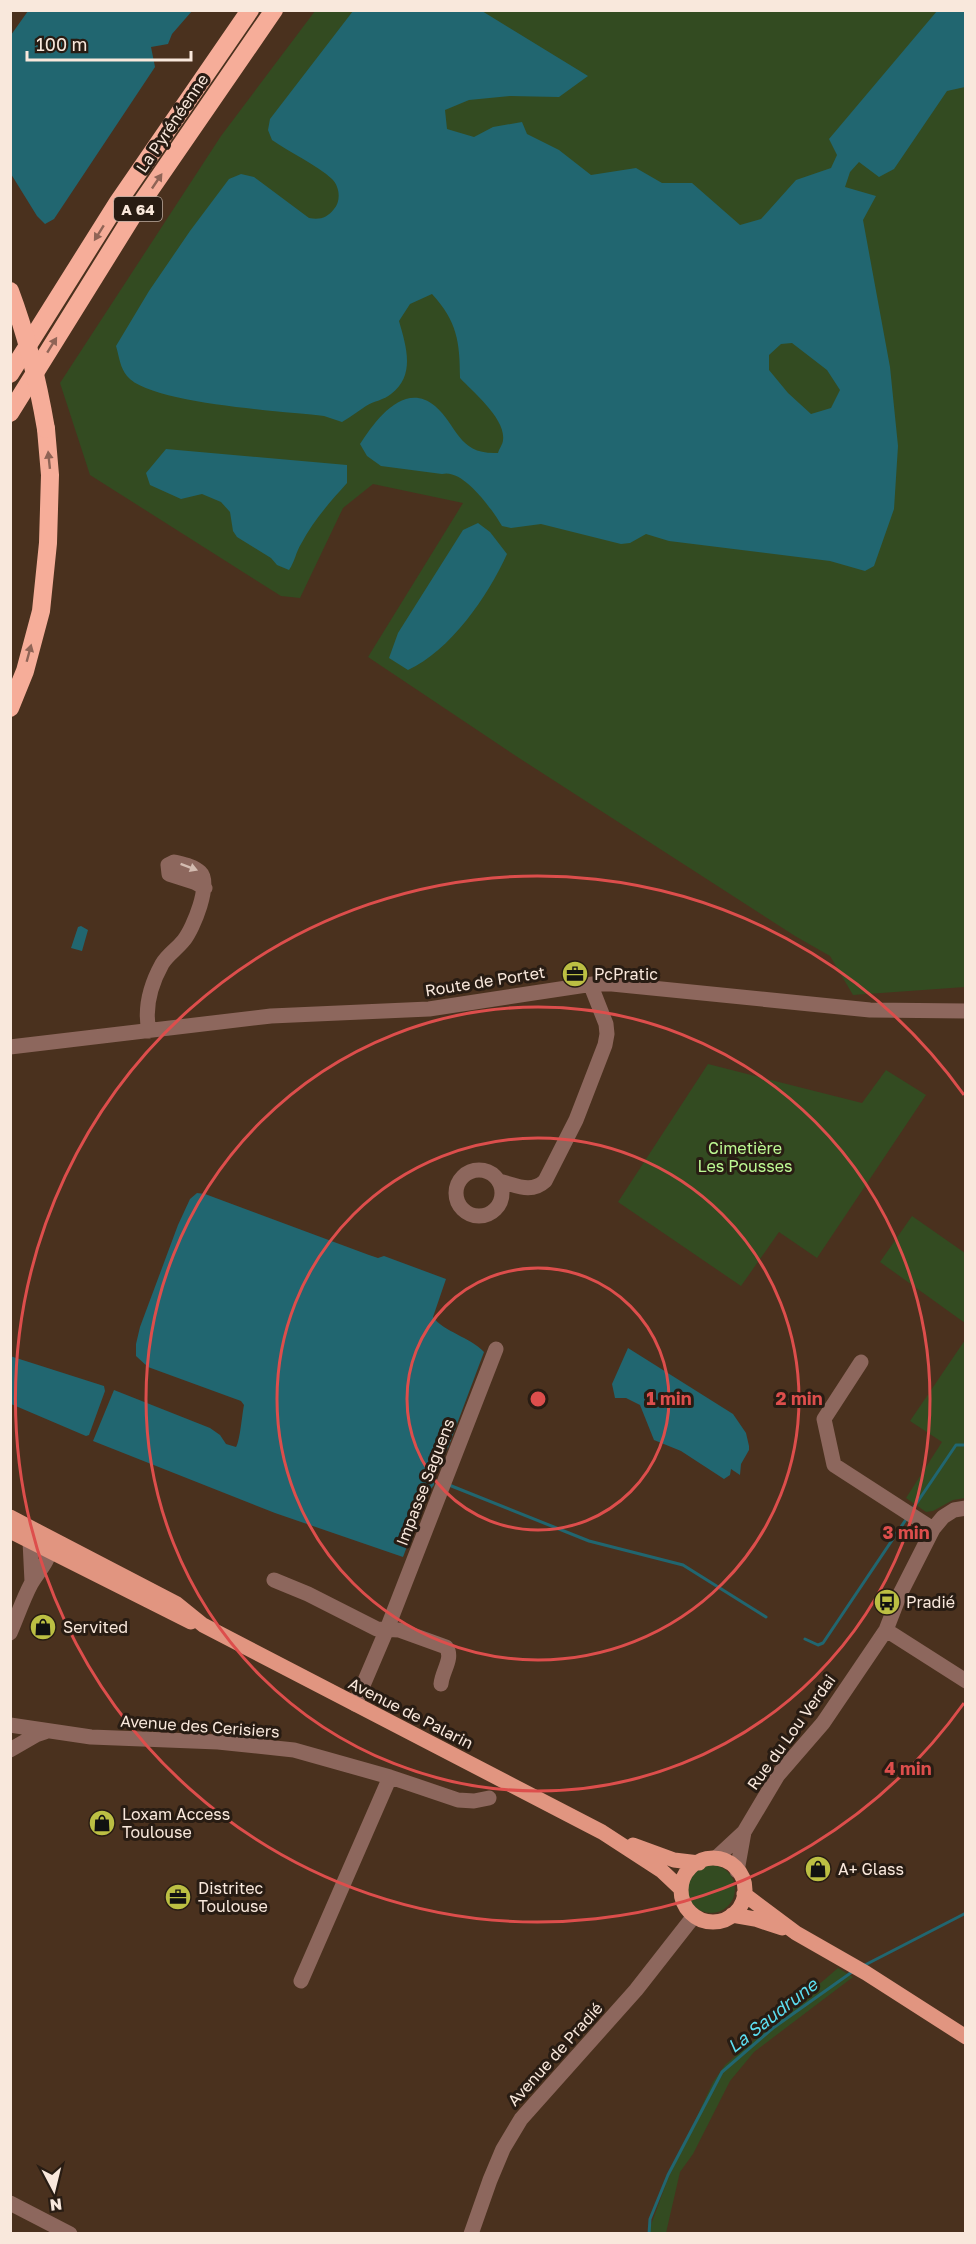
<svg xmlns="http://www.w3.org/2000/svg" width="976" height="2244" viewBox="0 0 976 2244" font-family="'Golos Text',sans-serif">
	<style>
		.green { fill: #334b21 }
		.water { fill: #216670; fill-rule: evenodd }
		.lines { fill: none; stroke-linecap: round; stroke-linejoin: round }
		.stream { stroke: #216670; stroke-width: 3 }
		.minor { stroke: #8d675d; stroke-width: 15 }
		.major { stroke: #e19580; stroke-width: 15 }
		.highway { stroke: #f6ad99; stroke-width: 18 }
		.highway-bridge { stroke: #f6ad99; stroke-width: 18 }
		.oneway { fill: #8f6456 }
		.oneway2 { fill: #d3bbb0 }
		.ring { fill: none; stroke: #dd4e4c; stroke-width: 3 }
		.labels { text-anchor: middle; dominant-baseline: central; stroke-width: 6; stroke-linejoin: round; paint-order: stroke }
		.shield { fill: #281c13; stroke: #baaba0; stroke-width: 1.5 }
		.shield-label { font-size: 15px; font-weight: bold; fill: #f9e8dc }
		.street-label { font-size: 16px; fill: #f9e8dc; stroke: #281c13 }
		.poi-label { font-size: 16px; fill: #f9e8dc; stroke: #281c13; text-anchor: start }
		.park-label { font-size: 16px; fill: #bdf993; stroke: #281c13 }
		.water-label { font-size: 18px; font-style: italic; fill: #5cdef1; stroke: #281c13 }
		.centre { fill: #dd4e4c; stroke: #281c13; stroke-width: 3 }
		.ring-label { font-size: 18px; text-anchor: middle; font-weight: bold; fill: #dd4e4c; stroke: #281c13; stroke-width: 6; stroke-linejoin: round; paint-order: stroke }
	</style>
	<rect width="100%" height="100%" fill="#4a311e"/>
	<path class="green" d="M 315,11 L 965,11 L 965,987 L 853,995 L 830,956 L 795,936 L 519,758 L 368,657 L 463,503 L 373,484 L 343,508 L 300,598 L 281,596 L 90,475 L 60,383 L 221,136 Z
		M 708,1064 L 862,1103 L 886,1070 L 926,1095 L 817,1258 L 779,1232 L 741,1286 L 618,1202 Z
		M 912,1216 L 965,1253 L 965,1323 L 880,1262 Z
		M 965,1340 L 965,1498 L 953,1500 L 933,1511 L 926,1512 L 906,1498 L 942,1442 L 910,1421 Z
		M687 1889a24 24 0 1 1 48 0a24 24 0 1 1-48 0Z
		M 838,1968 L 853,1977 L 754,2052 L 730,2081 L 693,2154 L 680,2172 L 666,2233 L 648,2233 L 667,2181 L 713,2082 L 725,2065 Z"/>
	<path class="water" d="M 28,11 L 192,11 L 172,34 L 168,44 L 151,47 L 155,67 L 54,219 L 45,224 L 37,216 L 11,174 L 11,35 Z
		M 353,11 L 482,11 L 588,76 L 559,97 L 510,96 L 469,100 L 445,110 L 447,129 L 474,137 L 493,127 L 522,122 L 527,134 L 559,150 L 591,175 L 636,168 L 662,183 L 692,183 L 740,225 L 761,219 L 796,180 L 831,168 L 837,155 L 829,139 L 937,11 L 965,11 L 965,87 L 947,91 L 894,169 L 879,177 L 859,162 L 850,172 L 845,187 L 876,196 L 863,220 L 890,367 L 898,446 L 894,509 L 874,566 L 865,571 L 830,561 L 669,541 L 646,534 L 630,543 L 621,544 L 541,524 L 511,528 L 502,526 C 492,509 463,468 442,474 L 381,466 L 367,456 L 360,444 C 375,421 404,380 435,406 C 458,426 458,455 498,453 C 499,449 503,444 503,440 C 506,419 473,392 460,378 C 460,342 457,321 432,294 L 410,304 L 399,321 C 406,346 416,375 391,394 C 384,400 374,401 366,406 C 358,411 351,417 342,422 L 324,416 C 284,411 149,404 127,376 C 120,368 119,356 116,346 L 149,291 L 190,231 L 229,179 L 241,174 L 254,177 L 309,218 C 320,220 327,218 334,209 C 341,201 340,187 332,179 C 317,165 289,152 272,140 L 268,130 L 270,119 ZM 792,343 L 827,370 L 840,390 L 831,408 L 811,414 L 788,393 L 769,370 L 769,355 L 781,344 Z
		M 166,449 L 347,465 L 347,483 C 330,502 313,521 301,544 C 296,552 295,561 289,570 L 277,565 L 271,558 L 237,537 L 233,531 L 230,512 L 221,502 L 202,494 L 181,499 L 150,485 L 146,473 Z
		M 478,523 L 490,532 L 507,554 C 488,596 450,651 408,670 L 389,658 L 398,633 L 463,530 Z
		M 81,926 L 88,930 L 82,951 L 71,948 L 78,927 Z
		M 197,1193 L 205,1194 L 369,1255 L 378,1258 L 384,1256 L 446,1279 L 433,1317 C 444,1332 470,1337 484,1352 L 448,1448 L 434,1475 L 434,1485 L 427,1494 L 403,1557 L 275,1513 L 93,1441 L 114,1390 L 210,1428 L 220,1435 L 226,1444 L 236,1447 C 240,1441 242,1415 244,1405 L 241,1401 L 148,1367 L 136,1356 L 136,1344 L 140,1327 L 178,1225 L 190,1199 Z
		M 628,1348 L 733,1414 L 746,1433 L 749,1446 L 749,1450 L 741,1464 L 740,1475 L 731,1469 L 730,1475 L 724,1479 L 681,1451 L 654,1440 L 640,1405 L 626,1398 L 615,1398 L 612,1384 Z
		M 10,1356 L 104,1386 L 105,1391 L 89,1435 L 86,1436 L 11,1404 Z"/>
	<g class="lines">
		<path class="stream" d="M 449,1485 L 589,1541 L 683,1565 L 766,1617
			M 912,1510 L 956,1445 L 966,1445
			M 805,1639 L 818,1645 L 823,1643 L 907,1518
			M 863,1966 L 966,1913
			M 649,2234 L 650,2219 L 668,2175 L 722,2072 L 773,2028 L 852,1972"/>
		<path class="minor" d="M 149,1031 C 144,1008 151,984 162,964 C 167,955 177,949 184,940 C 193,929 212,883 200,872 C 194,866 182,864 174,862 L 168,865 L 169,874 L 194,882 L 205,888
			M 10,1047 L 271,1016 L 429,1009 L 593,984 L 612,984 L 870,1010 L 966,1011
			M456 1193a23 23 0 1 1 46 0a23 23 0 1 1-46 0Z
			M 499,1181 C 516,1185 531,1194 545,1181 L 576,1120 L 605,1045 L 607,1034 L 606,1024 L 593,991 L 593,984
			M 861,1362 L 824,1419 L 834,1465 L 933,1529
			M 30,1541 L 32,1582
			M 274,1580 L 308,1594 L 377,1629 L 399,1630 L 446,1647 C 454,1658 442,1671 441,1684
			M 886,1630 L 966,1681
			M 10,1633 C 17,1617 23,1599 31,1584 C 41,1566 51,1563 49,1540
			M 355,1704 L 387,1629 L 496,1349
			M 10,1725 L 91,1737 L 218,1742 L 294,1750 L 390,1777 L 458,1800 L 474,1801 L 489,1798
			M 10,1750 L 36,1735 L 45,1732
			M 716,1858 L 744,1832 L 778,1775 L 823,1723 L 886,1630 L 900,1594 L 933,1529 L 943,1517 L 954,1510 L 966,1508
			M 737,1871 L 744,1832
			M 301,1981 L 390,1777
			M 10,2203 L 70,2234
			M 471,2234 L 490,2180 L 503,2149 L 521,2119 L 636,1990 L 694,1916"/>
		<path class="major" d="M 10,1517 L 177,1604 L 203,1625 L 602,1832 L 662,1871 L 680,1888
			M 10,1531 L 191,1622
			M 633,1845 L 674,1860 L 699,1863
			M681 1890a32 32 0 1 1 64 0a32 32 0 1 1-64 0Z
			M 744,1894 L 796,1933 L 866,1973 L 966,2037
			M 732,1915 L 755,1919 L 782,1928"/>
		<path class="highway" d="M 10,374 L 118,202 L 250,10
			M 10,413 L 135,212 L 274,10
			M 10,708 L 25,671 L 41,611 L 48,543 L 50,475 L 46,429"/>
		<path class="highway-bridge" d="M 10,291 C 27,336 38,382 46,429"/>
	</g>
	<defs><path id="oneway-solid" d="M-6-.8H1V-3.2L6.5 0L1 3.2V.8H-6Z" transform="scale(1.5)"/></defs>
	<g class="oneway">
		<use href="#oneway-solid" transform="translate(157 181) rotate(-56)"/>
		<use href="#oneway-solid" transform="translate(99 233) rotate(122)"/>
		<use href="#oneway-solid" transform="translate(52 345) rotate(-58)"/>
		<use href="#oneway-solid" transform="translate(49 460) rotate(-96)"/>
		<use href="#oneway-solid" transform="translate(29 653) rotate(-75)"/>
	</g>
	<use class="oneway2" href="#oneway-solid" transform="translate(189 867) rotate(21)"/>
	<g class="ring">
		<circle cx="538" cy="1399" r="131"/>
		<circle cx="538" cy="1399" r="261"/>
		<circle cx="538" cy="1399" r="392"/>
		<path d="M964 1703A523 523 0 1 1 964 1095"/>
	</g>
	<defs>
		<symbol id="office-disc" viewBox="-11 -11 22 22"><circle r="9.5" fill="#bcbf43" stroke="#281c13"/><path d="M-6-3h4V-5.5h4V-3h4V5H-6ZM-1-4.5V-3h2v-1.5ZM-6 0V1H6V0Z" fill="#111"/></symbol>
		<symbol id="bus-disc" viewBox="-11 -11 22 22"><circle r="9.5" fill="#bcbf43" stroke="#281c13"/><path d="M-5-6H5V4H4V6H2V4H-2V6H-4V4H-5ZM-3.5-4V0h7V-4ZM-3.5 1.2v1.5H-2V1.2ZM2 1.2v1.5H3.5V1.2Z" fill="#111"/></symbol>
		<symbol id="shop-disc" viewBox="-11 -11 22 22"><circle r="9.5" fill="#bcbf43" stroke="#281c13"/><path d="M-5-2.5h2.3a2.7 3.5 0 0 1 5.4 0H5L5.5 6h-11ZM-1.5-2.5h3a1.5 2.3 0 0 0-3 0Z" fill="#111"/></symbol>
	</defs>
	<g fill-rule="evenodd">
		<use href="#office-disc" x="560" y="959" width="30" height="30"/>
		<use href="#bus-disc" x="872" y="1587" width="30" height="30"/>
		<use href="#shop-disc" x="28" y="1612" width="30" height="30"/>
		<use href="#shop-disc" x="87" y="1808" width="30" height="30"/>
		<use href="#shop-disc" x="803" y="1854" width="30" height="30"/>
		<use href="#office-disc" x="163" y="1882" width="30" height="30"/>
	</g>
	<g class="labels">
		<rect class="shield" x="114" y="197" width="48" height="24" rx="4.5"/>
		<g class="shield-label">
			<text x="138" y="209">A 64</text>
		</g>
		<g class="street-label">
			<text transform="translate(172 123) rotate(-56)">La Pyrénéenne</text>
			<text transform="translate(485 981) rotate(-9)">Route de Portet</text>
			<text transform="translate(425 1482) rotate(-69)">Impasse Saguens</text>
			<text transform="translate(411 1713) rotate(27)">Avenue de Palarin</text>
			<text transform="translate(200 1726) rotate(4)">Avenue des Cerisiers</text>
			<text transform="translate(791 1732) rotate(-54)">Rue du Lou Verdai</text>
			<text transform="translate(555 2054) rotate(-48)">Avenue de Pradié</text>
		</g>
		<g class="poi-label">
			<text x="594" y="974">PcPratic</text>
			<text x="906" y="1602">Pradié</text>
			<text x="63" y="1627">Servited</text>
			<text x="122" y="1814">Loxam Access<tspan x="122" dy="18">Toulouse</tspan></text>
			<text x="838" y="1869">A+ Glass</text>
			<text x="198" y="1888">Distritec<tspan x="198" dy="18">Toulouse</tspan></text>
		</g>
		<g class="park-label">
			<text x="745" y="1148">Cimetière<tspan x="745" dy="18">Les Pousses</tspan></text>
		</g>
		<g class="water-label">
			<text transform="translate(772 2015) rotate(-38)">La Saudrune</text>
		</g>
	</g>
	<circle cx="538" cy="1399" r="9" class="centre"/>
	<g class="ring-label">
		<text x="669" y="1405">1 min</text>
		<text x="799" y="1405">2 min</text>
		<text x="906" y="1539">3 min</text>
		<text x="908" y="1775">4 min</text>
	</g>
	<rect width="976" height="2244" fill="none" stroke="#f9e8dc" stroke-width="24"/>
	<g transform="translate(54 2190) rotate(173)" stroke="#281c13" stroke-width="4.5" paint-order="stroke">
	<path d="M0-4.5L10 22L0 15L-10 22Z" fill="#f9e8dc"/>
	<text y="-9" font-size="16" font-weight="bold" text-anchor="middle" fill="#f9e8dc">N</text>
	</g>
	<path d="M27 51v9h164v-9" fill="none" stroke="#f9e8dc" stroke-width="3"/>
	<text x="36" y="51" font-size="18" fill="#f9e8dc" stroke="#281c13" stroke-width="4.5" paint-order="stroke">100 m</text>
</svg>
